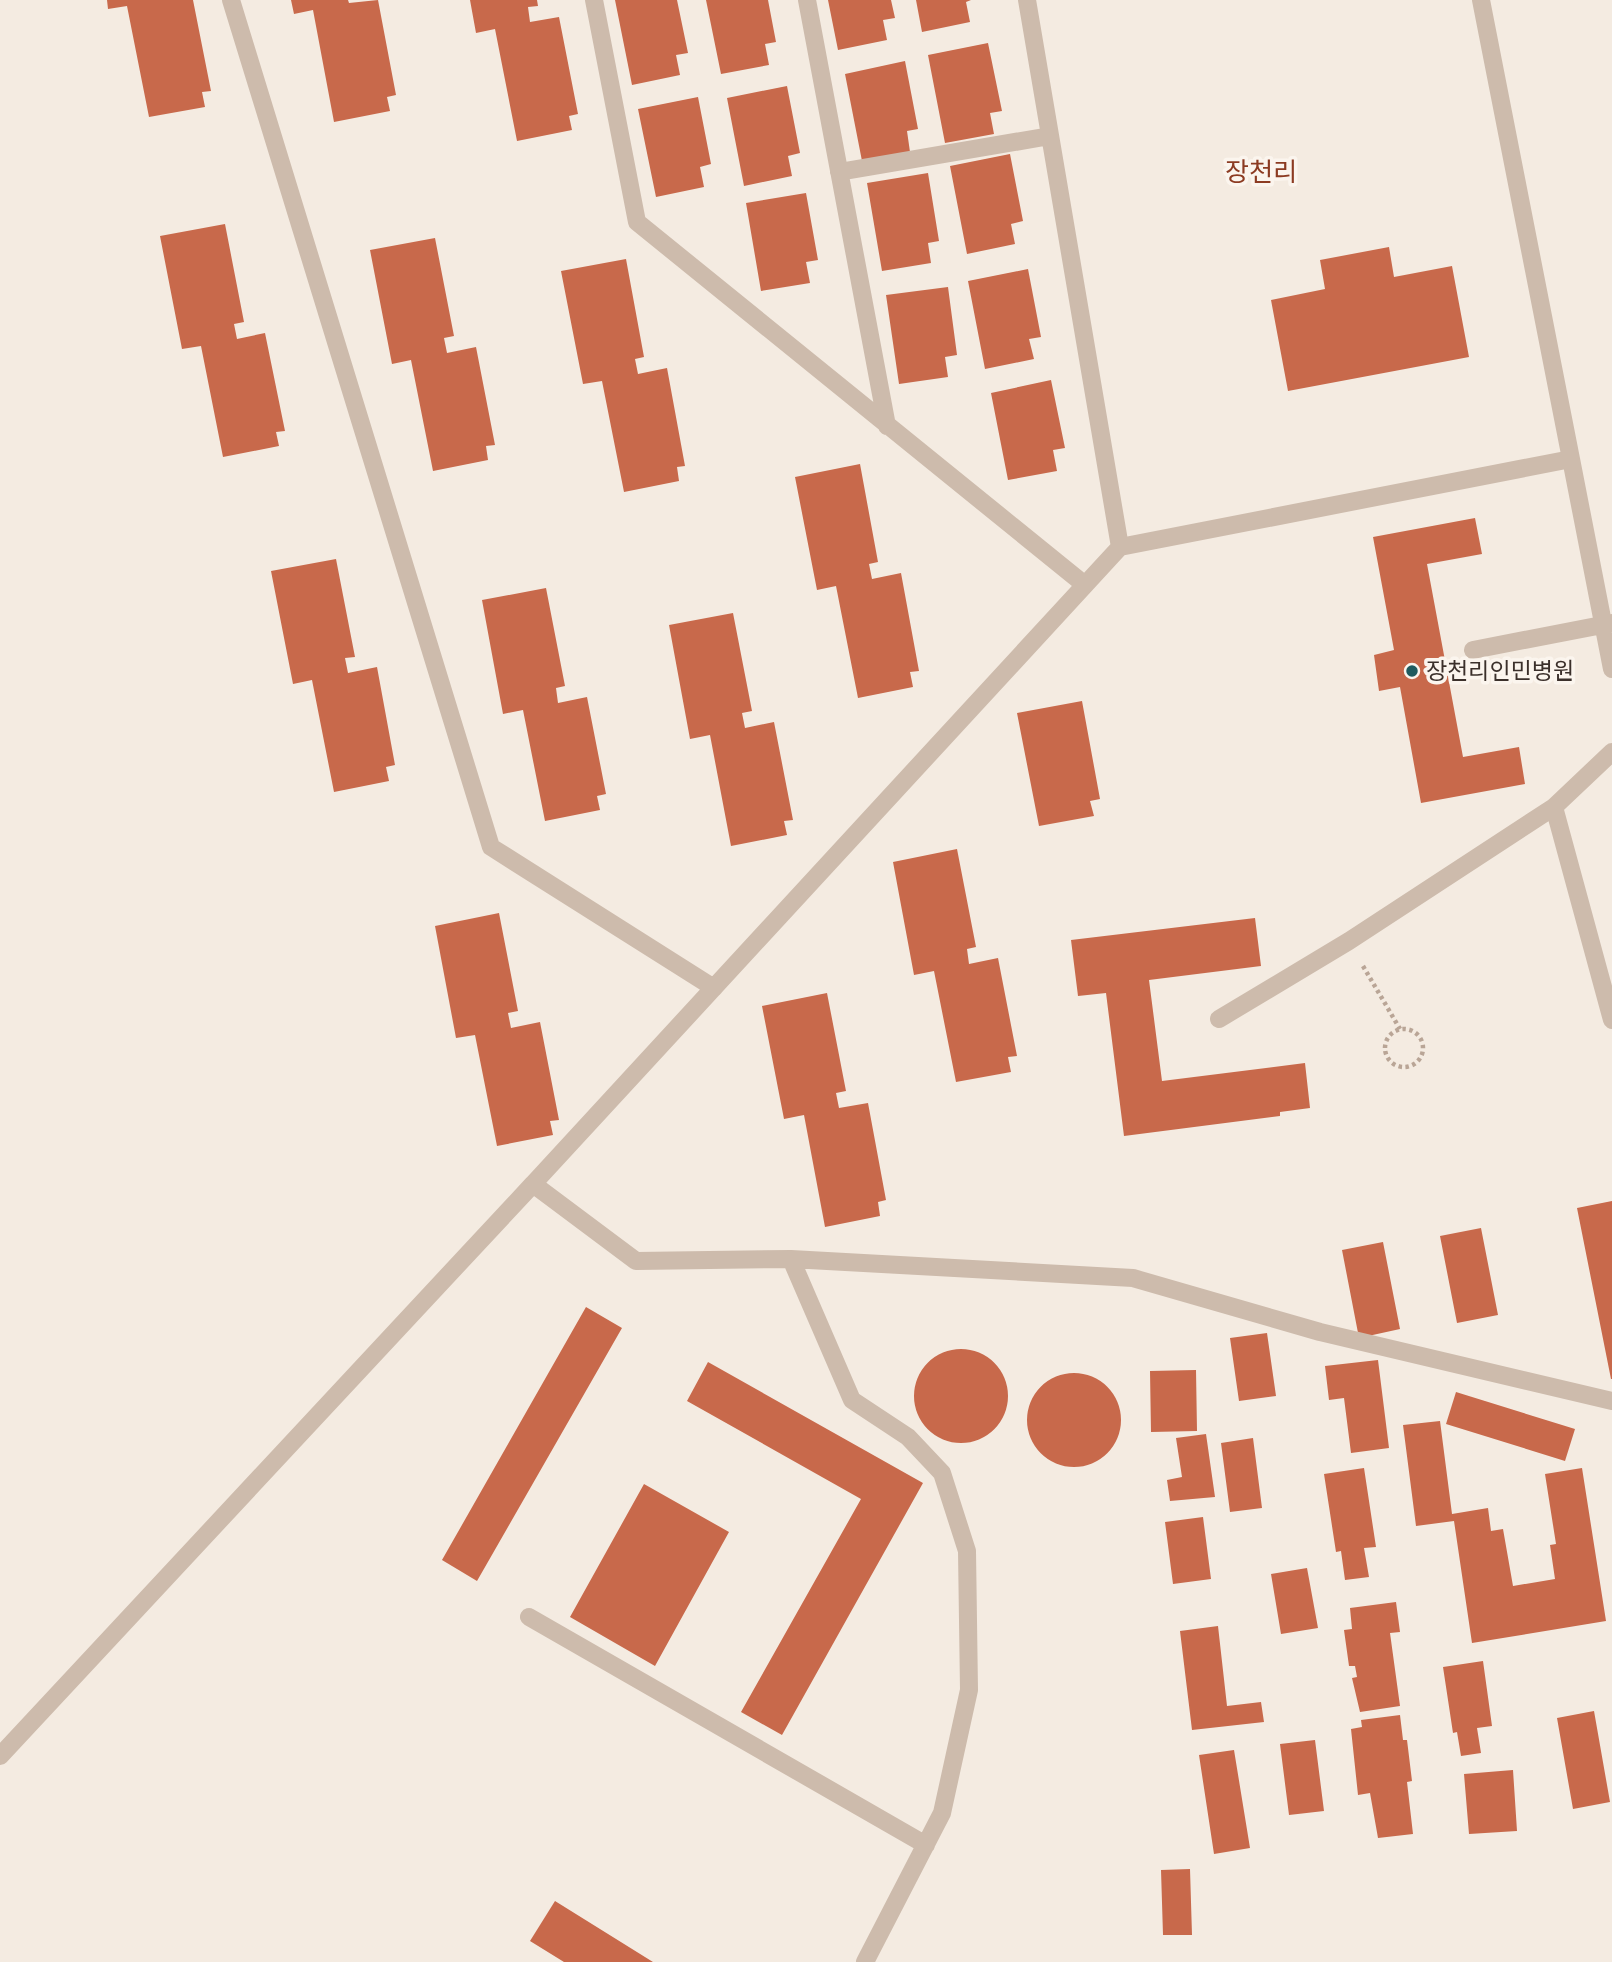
<svg xmlns="http://www.w3.org/2000/svg" width="1612" height="1962" viewBox="0 0 1612 1962" font-family="'Space Grotesk','Noto Sans KR',sans-serif">
	<style>
		.building { fill: #c8694b }
		.lines { fill: none; stroke-linecap: round; stroke-linejoin: round }
		.path { stroke: #b9a596; stroke-width: 4.5; stroke-dasharray: 3.5 3.5; stroke-linecap: butt }
		.minor { stroke: #cdbbac; stroke-width: 18 }
		.poi-dot { fill: #1f5a5e; stroke: #fbf5ee; stroke-width: 2.5 }
		.labels { text-anchor: middle; dominant-baseline: central; stroke-width: 7; stroke-linejoin: round; paint-order: stroke }
		.poi-label { font-size: 23px; fill: #3b302b; stroke: #fbf5ee; text-anchor: start }
		.quarter-label { font-size: 26px; fill: #8c3b22; stroke: #fbf5ee }
	</style>
	<rect width="100%" height="100%" fill="#f4ebe1"/>
	<path class="building" d="M 107,0 L 193,0 L 211,91 L 202,92 L 205,107 L 149,117 L 127,6 L 108,9 Z
		M 291,0 L 348,0 L 349,3 L 378,0 L 396,95 L 387,97 L 390,111 L 334,122 L 313,10 L 294,14 Z
		M 470,0 L 537,0 L 538,6 L 528,7 L 530,22 L 559,17 L 578,114 L 569,116 L 572,130 L 517,141 L 495,29 L 476,33 Z
		M 615,0 L 677,0 L 688,53 L 676,55 L 680,75 L 632,85 Z
		M 706,0 L 768,0 L 776,42 L 765,44 L 769,65 L 721,74 Z
		M 828,0 L 891,0 L 895,18 L 883,20 L 887,40 L 838,50 Z
		M 916,0 L 971,0 L 966,2 L 970,22 L 922,32 Z
		M 988,43 L 1002,111 L 990,113 L 994,134 L 945,143 L 928,55 Z
		M 905,61 L 918,129 L 907,131 L 910,152 L 862,161 L 845,74 Z
		M 787,86 L 800,153 L 788,156 L 792,176 L 744,186 L 727,98 Z
		M 698,97 L 711,164 L 700,167 L 704,187 L 656,197 L 638,109 Z
		M 1010,154 L 1023,221 L 1011,224 L 1015,244 L 967,254 L 950,166 Z
		M 928,173 L 939,241 L 928,243 L 931,263 L 882,271 L 867,183 Z
		M 806,193 L 818,260 L 806,262 L 810,283 L 761,291 L 746,203 Z
		M 225,224 L 244,322 L 234,324 L 237,339 L 265,333 L 285,431 L 276,432 L 279,446 L 223,457 L 201,346 L 182,349 L 160,236 Z
		M 435,238 L 454,336 L 444,338 L 447,353 L 476,347 L 495,445 L 486,446 L 488,460 L 433,471 L 411,360 L 392,364 L 370,250 Z
		M 1389,247 L 1394,277 L 1452,266 L 1469,357 L 1288,391 L 1271,300 L 1325,289 L 1320,260 Z
		M 626,259 L 644,357 L 635,359 L 638,374 L 667,368 L 685,466 L 677,467 L 679,481 L 624,492 L 602,381 L 583,384 L 561,271 Z
		M 1028,269 L 1041,337 L 1029,339 L 1034,359 L 985,369 L 968,281 Z
		M 948,287 L 957,355 L 945,357 L 948,377 L 899,384 L 886,295 Z
		M 1051,380 L 1065,448 L 1053,450 L 1057,471 L 1008,480 L 991,393 Z
		M 860,464 L 878,562 L 869,564 L 872,579 L 901,573 L 919,671 L 910,672 L 913,687 L 858,698 L 836,586 L 817,590 L 795,477 Z
		M 1475,518 L 1482,554 L 1427,564 L 1463,757 L 1519,747 L 1525,784 L 1421,803 L 1400,687 L 1379,691 L 1374,655 L 1394,650 L 1373,537 Z
		M 336,559 L 355,657 L 345,658 L 348,673 L 377,667 L 395,765 L 386,767 L 389,781 L 334,792 L 312,680 L 293,684 L 271,571 Z
		M 546,588 L 565,686 L 556,688 L 558,703 L 587,697 L 606,794 L 597,796 L 600,810 L 545,821 L 523,710 L 503,714 L 482,600 Z
		M 733,613 L 752,711 L 742,713 L 745,728 L 774,722 L 793,820 L 784,821 L 787,835 L 731,846 L 710,735 L 690,739 L 669,625 Z
		M 1082,701 L 1100,799 L 1090,801 L 1094,816 L 1039,826 L 1017,713 Z
		M 957,849 L 976,947 L 967,949 L 969,964 L 998,958 L 1017,1056 L 1008,1057 L 1011,1072 L 956,1082 L 934,971 L 914,975 L 893,862 Z
		M 499,913 L 518,1011 L 508,1013 L 511,1028 L 540,1022 L 559,1120 L 550,1121 L 553,1135 L 497,1146 L 475,1035 L 456,1038 L 435,926 Z
		M 1255,918 L 1261,966 L 1149,980 L 1162,1081 L 1305,1063 L 1310,1108 L 1280,1112 L 1280,1116 L 1124,1136 L 1106,993 L 1078,996 L 1071,940 Z
		M 827,993 L 846,1091 L 836,1093 L 839,1108 L 868,1103 L 886,1200 L 878,1202 L 880,1216 L 825,1227 L 804,1115 L 784,1119 L 762,1006 Z
		M 1612,1201 L 1612,1379 L 1611,1379 L 1577,1208 Z
		M 1481,1228 L 1498,1315 L 1457,1323 L 1440,1236 Z
		M 1383,1242 L 1400,1329 L 1359,1338 L 1342,1250 Z
		M 586,1307 L 622,1328 L 477,1581 L 442,1560 Z
		M 1267,1333 L 1276,1396 L 1239,1401 L 1230,1338 Z
		M914 1396a47 47 0 1 1 94 0a47 47 0 1 1-94 0Z
		M 1378,1360 L 1389,1448 L 1351,1453 L 1344,1398 L 1329,1400 L 1325,1366 Z
		M 708,1362 L 923,1483 L 782,1735 L 741,1712 L 861,1499 L 687,1401 Z
		M 1196,1370 L 1197,1431 L 1151,1432 L 1150,1371 Z
		M1027 1420a47 47 0 1 1 94 0a47 47 0 1 1-94 0Z
		M 1456,1392 L 1575,1429 L 1565,1461 L 1446,1424 Z
		M 1440,1421 L 1452,1514 L 1488,1508 L 1491,1531 L 1503,1529 L 1513,1586 L 1555,1579 L 1550,1545 L 1556,1544 L 1545,1474 L 1582,1468 L 1606,1621 L 1472,1643 L 1454,1521 L 1416,1526 L 1403,1425 Z
		M 1206,1434 L 1215,1497 L 1170,1501 L 1167,1480 L 1182,1477 L 1176,1438 Z
		M 1253,1438 L 1262,1508 L 1230,1512 L 1221,1443 Z
		M 1364,1468 L 1376,1547 L 1364,1548 L 1369,1577 L 1345,1580 L 1341,1551 L 1336,1552 L 1324,1474 Z
		M 644,1484 L 729,1532 L 655,1666 L 570,1617 Z
		M 1203,1517 L 1211,1579 L 1173,1584 L 1165,1522 Z
		M 1307,1568 L 1318,1628 L 1281,1634 L 1271,1574 Z
		M 1396,1602 L 1400,1632 L 1390,1633 L 1400,1706 L 1360,1712 L 1352,1678 L 1357,1677 L 1355,1666 L 1349,1666 L 1344,1630 L 1352,1629 L 1350,1608 Z
		M 1218,1626 L 1227,1706 L 1261,1702 L 1264,1722 L 1192,1730 L 1180,1631 Z
		M 1483,1661 L 1492,1726 L 1477,1728 L 1481,1753 L 1461,1756 L 1457,1732 L 1453,1733 L 1443,1667 Z
		M 1594,1711 L 1610,1802 L 1573,1809 L 1557,1718 Z
		M 1400,1715 L 1403,1740 L 1407,1740 L 1412,1781 L 1407,1782 L 1413,1834 L 1378,1838 L 1370,1793 L 1358,1795 L 1351,1729 L 1362,1727 L 1361,1720 Z
		M 1315,1740 L 1324,1811 L 1289,1815 L 1280,1744 Z
		M 1234,1750 L 1250,1848 L 1214,1854 L 1199,1755 Z
		M 1513,1770 L 1517,1831 L 1469,1834 L 1464,1774 Z
		M 1190,1869 L 1192,1935 L 1163,1935 L 1161,1870 Z
		M 555,1901 L 653,1962 L 564,1962 L 530,1941 Z"/>
	<g class="lines">
		<path class="path" d="M 1363,966 L 1400,1029
			M1385 1048a19 19 0 1 1 38 0a19 19 0 1 1-38 0Z"/>
		<path class="minor" d="M 231,0 L 491,847 L 714,988
			M 594,0 L 637,222 L 1085,585
			M 807,0 L 887,426
			M 1027,0 L 1120,547
			M 1481,0 L 1571,459 L 1120,547 L 533,1184 L 636,1261 L 791,1259 L 1133,1278 L 1320,1332 L 1612,1401
			M 839,172 L 1050,136
			M 1571,459 L 1612,669
			M 1473,650 L 1612,623
			M 1554,807 L 1612,1020
			M 1219,1019 L 1349,941 L 1554,807 L 1612,752
			M 791,1259 L 852,1400 L 908,1437 L 942,1473 L 967,1551 L 969,1690 L 942,1813 L 865,1962
			M 529,1617 L 926,1845
			M 0,1756 L 533,1184"/>
	</g>
	<circle class="poi-dot" cx="1412" cy="671" r="7"/>
	<g class="labels">
		<g class="poi-label">
			<text x="1426" y="671">장천리인민병원</text>
		</g>
		<g class="quarter-label">
			<text x="1261" y="172">장천리</text>
		</g>
	</g>
</svg>
